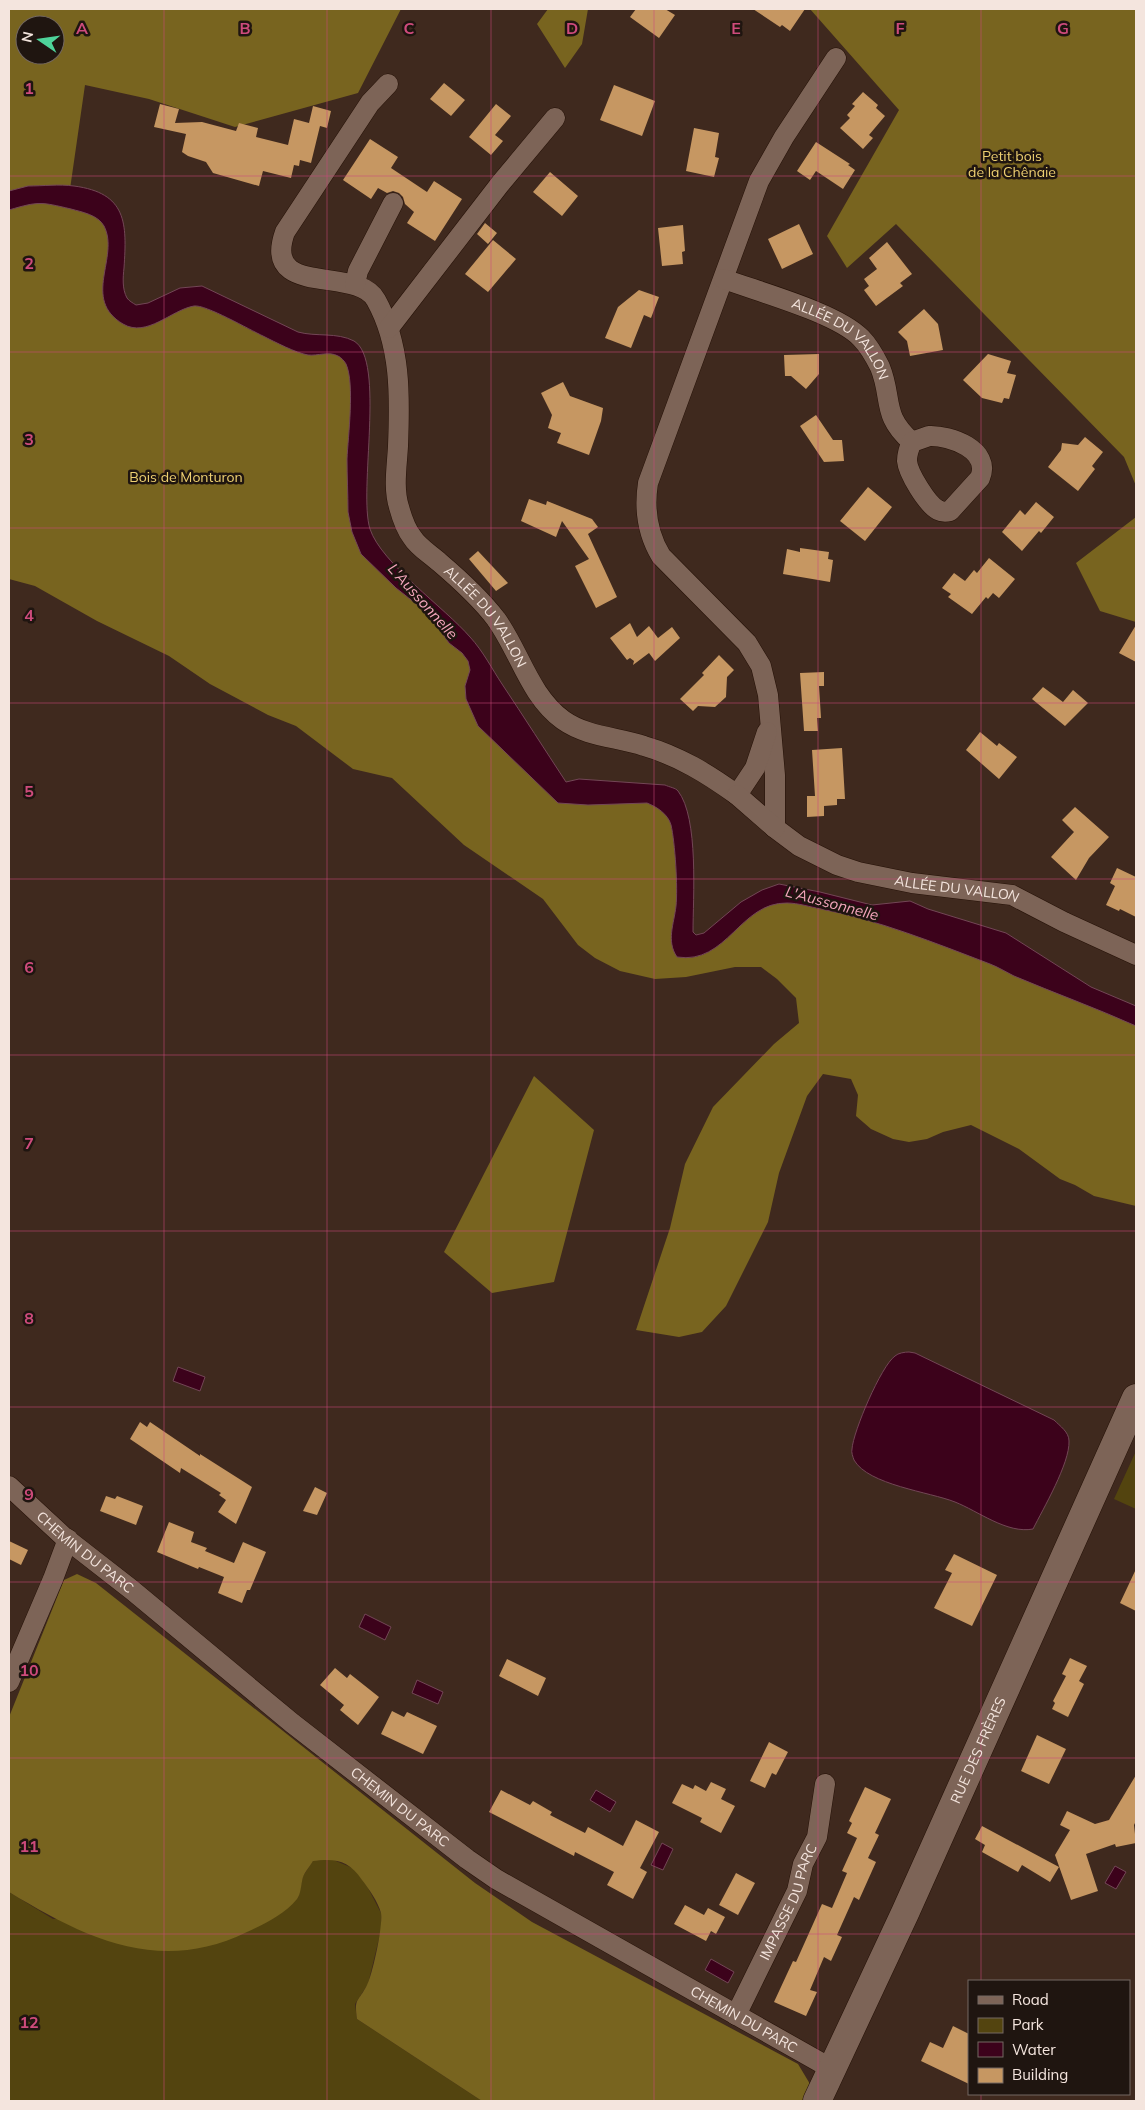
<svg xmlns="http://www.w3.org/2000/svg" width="1145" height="2110" viewBox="0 0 1145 2110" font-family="Mulish,sans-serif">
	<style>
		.green { fill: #53440f }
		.forest { fill: #78641f; fill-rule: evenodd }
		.water { fill: #3c021b; stroke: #734656 }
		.building { fill: #c69762 }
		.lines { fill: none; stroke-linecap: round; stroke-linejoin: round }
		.street-casing { stroke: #251107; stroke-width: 21 }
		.secondary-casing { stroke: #251107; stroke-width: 29 }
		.street { stroke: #7d6457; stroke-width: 20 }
		.secondary { stroke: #7d6457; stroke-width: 28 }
		.grid { fill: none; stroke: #ce4b7c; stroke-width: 1; stroke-opacity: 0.55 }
		.labels { text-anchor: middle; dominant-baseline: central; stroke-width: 5; stroke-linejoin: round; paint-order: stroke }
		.park-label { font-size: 14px; fill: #eed071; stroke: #1f1510 }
		.street-label { font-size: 14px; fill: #f4e5de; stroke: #1f1510 }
		.water-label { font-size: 15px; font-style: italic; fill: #f4a6bc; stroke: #1f1510 }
		.grid-label { font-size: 16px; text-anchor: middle; font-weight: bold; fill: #ce4b7c; stroke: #1f1510; stroke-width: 5; stroke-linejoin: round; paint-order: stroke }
	</style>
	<rect width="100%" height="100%" fill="#3f291e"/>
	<path class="green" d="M 1136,1451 L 1136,1509 L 1114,1499 Z
		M 331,1859 L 355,1869 L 368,1888 L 381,1913 L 381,1930 L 368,1984 L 355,2004 L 357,2019 L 482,2101 L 9,2101 L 9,1892 L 53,1919 L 298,1898 L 303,1876 L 313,1861 Z"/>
	<path class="forest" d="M 9,9 L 401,9 L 358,93 L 235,127 L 149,99 L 85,85 L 69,196 L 116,224 L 110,286 L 127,317 L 183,297 L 299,342 L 352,351 L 359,530 L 463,645 L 573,793 L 675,795 L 683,950 L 776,888 L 961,936 L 1136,1017 L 1136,1206 L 1094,1196 L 1075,1185 L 1060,1179 L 1019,1149 L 971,1125 L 943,1132 L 927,1139 L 909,1142 L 893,1139 L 871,1129 L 856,1116 L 858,1095 L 851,1079 L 823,1074 L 807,1096 L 779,1173 L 768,1222 L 726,1306 L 702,1332 L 679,1337 L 636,1330 L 670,1228 L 685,1164 L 713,1107 L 774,1044 L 799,1023 L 796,998 L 777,979 L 761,967 L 735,967 L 686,977 L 655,979 L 620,971 L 595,958 L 578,945 L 543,899 L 464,845 L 392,778 L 353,769 L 296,726 L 268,715 L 210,684 L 169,656 L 97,621 L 35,586 L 9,579 ZM 25,25 L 55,25 L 55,55 L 25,55 Z
		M 548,9 L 588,9 L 582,44 L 565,68 L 537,24 Z
		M 810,9 L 1136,9 L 1136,486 L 1124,457 L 896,224 L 847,268 L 827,236 L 899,110 Z
		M 1136,517 L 1136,622 L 1100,611 L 1076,563 Z
		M 534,1076 L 594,1130 L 554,1282 L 492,1293 L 444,1252 Z
		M 77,1574 L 96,1583 L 475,1883 L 532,1922 L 798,2064 L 810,2084 L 802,2101 L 482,2101 L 357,2019 C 354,1997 358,2003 367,1985 C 373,1973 383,1926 381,1913 C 378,1902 369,1889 362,1880 C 349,1860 335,1858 313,1861 C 310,1866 305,1872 303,1877 C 301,1884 301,1894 297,1899 C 284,1915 264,1924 247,1932 C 159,1975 85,1938 9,1892 L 9,1717 L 64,1580 Z"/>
	<path class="water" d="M 28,186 C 43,186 59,184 74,186 C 127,193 127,223 124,268 C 123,277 122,289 127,298 C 129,301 133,303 136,305 L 148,303 L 180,288 L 202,286 L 298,332 C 316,337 337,332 354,341 C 386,360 358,491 370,529 C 381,563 445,608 470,637 C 483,651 492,669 502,684 C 524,717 545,750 566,782 L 579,779 L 665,785 C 669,787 676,788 678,791 C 699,818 693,898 693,932 L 696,935 L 704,933 L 741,902 L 762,890 L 779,884 L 820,892 L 872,905 L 910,901 L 928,909 L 1006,933 L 1091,987 L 1136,1006 L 1136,1026 C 1096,1008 1054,993 1014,976 C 1006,972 998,967 990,964 C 935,943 878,920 821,909 C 810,907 798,903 787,903 C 740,902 727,965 677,957 C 666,941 674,924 676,906 C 678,888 675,842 671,825 C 668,814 657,807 647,803 L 588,805 L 558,803 L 478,726 L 466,699 L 465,686 L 470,670 L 468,661 L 462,653 L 449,643 L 429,614 L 396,588 L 361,554 L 352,532 L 348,512 C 348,494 347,476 347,459 C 348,436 355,384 346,364 C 345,362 341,357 338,356 C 329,351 318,356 308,355 C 296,353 275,342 263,336 C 250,330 205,304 194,306 C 171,310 147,338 123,324 C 81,299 120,257 104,226 C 98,215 82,212 71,209 C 41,202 39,201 9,210 L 9,191 Z
		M 909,1352 L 915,1353 L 1054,1420 C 1060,1426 1069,1432 1069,1441 C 1070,1463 1043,1509 1033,1529 C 1007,1534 978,1511 955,1502 C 930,1492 868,1485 854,1460 C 853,1457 851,1452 852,1449 C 853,1432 881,1366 895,1356 C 898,1353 905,1352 909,1352 Z
		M 178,1367 L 205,1377 L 200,1391 L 173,1381 Z
		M 365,1614 L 391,1627 L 385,1640 L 359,1627 Z
		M 417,1680 L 443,1692 L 438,1704 L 412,1693 Z
		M 596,1790 L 616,1802 L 610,1812 L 590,1800 Z
		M 662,1843 L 673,1849 L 663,1870 L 651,1865 Z
		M 1115,1866 L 1126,1872 L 1116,1889 L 1105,1883 Z
		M 711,1959 L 734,1972 L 728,1983 L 705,1970 Z"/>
	<path class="building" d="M 636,9 L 665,9 L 675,15 L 659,38 L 630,17 Z
		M 753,9 L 805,9 L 790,31 L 782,25 L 780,27 Z
		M 444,83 L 465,100 L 451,116 L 430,99 Z
		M 614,85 L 655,101 L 642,136 L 600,120 Z
		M 863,92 L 878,105 L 876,108 L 885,116 L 869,135 L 873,138 L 863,149 L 840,128 L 850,118 L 847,115 L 855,106 L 852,104 Z
		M 160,104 L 179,109 L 175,123 L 202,122 L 236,131 L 239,123 L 258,128 L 256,137 L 288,145 L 294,119 L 309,123 L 313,106 L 331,111 L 327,128 L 320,126 L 311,163 L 300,160 L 299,166 L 294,165 L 291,178 L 263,171 L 259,186 L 213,173 L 206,162 L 188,156 L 182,152 L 186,134 L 154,127 Z
		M 496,104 L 511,116 L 495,135 L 503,141 L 491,155 L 469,137 Z
		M 694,128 L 719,133 L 715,157 L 719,158 L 714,177 L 686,171 Z
		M 370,139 L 398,157 L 391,168 L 427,192 L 434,181 L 462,199 L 435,241 L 407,223 L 414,212 L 405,204 L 403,197 L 399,193 L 393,191 L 387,193 L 378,188 L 371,199 L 343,180 Z
		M 816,142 L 850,164 L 848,165 L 855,170 L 843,189 L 816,171 L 810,180 L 797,171 Z
		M 550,172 L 578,196 L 562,216 L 533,192 Z
		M 485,223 L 497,233 L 488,244 L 477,234 Z
		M 799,224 L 813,254 L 782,269 L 768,239 Z
		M 683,225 L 685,251 L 682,252 L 683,264 L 662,266 L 658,228 Z
		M 493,240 L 516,259 L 488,292 L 465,274 Z
		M 887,242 L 912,274 L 900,283 L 903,286 L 876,306 L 864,290 L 869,286 L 864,279 L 877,269 L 869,258 Z
		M 639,290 L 659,297 L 651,318 L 644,315 L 631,348 L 605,338 L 618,307 Z
		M 924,309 L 938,324 L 943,350 L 910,356 L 907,341 L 898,332 Z
		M 819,354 L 819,374 L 806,389 L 791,376 L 785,376 L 784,355 Z
		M 988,354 L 1011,361 L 1007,373 L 1016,375 L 1009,399 L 1004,398 L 1002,403 L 982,398 L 963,380 Z
		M 563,382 L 570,396 L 603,408 L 601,421 L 589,455 L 557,443 L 561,433 L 548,428 L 552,415 L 541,393 Z
		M 816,415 L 833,440 L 842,440 L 844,461 L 824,462 L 800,426 Z
		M 1085,437 L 1103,452 L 1092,466 L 1095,469 L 1078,491 L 1048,467 L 1061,450 L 1062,443 L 1078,445 Z
		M 868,487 L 892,507 L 865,541 L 840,521 Z
		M 529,499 L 546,505 L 547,501 L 592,519 L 598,527 L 588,534 L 617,597 L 596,608 L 575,566 L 589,559 L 562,521 L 556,537 L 521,521 Z
		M 1036,502 L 1054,517 L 1041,533 L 1039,531 L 1022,551 L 1002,532 L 1020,510 L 1025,515 Z
		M 800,548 L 829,552 L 828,559 L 833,560 L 830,582 L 783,574 L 787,549 L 800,552 Z
		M 478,551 L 508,583 L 496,591 L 469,559 Z
		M 989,558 L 1015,579 L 999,598 L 993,593 L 988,599 L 986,597 L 972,614 L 948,597 L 951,594 L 942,588 L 954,573 L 965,581 L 974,570 L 977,573 Z
		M 630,623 L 637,637 L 649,626 L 658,638 L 672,627 L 680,638 L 655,661 L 649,653 L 633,665 L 634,661 L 630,658 L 627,660 L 610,638 Z
		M 1136,625 L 1136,662 L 1119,653 Z
		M 719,655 L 734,670 L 727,677 L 726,697 L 715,707 L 698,706 L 693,711 L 680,699 L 704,675 L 702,673 Z
		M 824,672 L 824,686 L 819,686 L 821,718 L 817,718 L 818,731 L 804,731 L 800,673 Z
		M 1043,687 L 1063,702 L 1073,690 L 1088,703 L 1065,726 L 1032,699 Z
		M 980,732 L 997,746 L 999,743 L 1017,757 L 999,779 L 966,750 Z
		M 842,748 L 845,799 L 837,799 L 837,805 L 824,806 L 824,816 L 807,817 L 807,796 L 815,796 L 812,750 Z
		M 1075,807 L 1109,837 L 1089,858 L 1076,880 L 1051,857 L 1074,832 L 1062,820 Z
		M 1117,868 L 1136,877 L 1136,917 L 1120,909 L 1119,911 L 1106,905 L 1115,886 L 1110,883 Z
		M 140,1422 L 147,1427 L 150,1422 L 200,1456 L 200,1454 L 252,1487 L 236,1524 L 218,1512 L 226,1500 L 219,1495 L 221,1493 L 181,1468 L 180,1473 L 130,1439 Z
		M 315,1487 L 327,1493 L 317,1515 L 303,1511 Z
		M 106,1496 L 115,1499 L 117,1496 L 143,1506 L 136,1525 L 100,1511 Z
		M 169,1522 L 194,1532 L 191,1542 L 207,1548 L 205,1551 L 234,1563 L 243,1542 L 266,1552 L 250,1590 L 247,1590 L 242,1603 L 218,1593 L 224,1577 L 199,1567 L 198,1569 L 157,1552 Z
		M 9,1541 L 28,1550 L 21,1565 L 9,1559 Z
		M 954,1554 L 997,1575 L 972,1626 L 934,1608 L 952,1573 L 945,1570 Z
		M 1136,1569 L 1136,1611 L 1120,1603 Z
		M 1070,1658 L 1087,1666 L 1079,1681 L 1084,1684 L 1068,1717 L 1052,1709 L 1055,1703 L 1053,1701 L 1066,1676 L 1062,1674 Z
		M 507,1659 L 546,1678 L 538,1696 L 499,1676 Z
		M 335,1668 L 347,1678 L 350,1674 L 379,1697 L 358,1725 L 340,1710 L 344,1705 L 320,1685 Z
		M 392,1711 L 404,1717 L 407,1712 L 437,1726 L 423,1754 L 381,1734 Z
		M 1037,1735 L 1066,1749 L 1049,1784 L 1021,1771 Z
		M 769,1742 L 788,1752 L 776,1775 L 772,1773 L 765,1788 L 750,1781 Z
		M 1136,1775 L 1136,1821 L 1134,1825 L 1136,1843 L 1116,1847 L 1115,1844 L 1086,1854 L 1098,1891 L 1071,1900 L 1055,1855 L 1070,1830 L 1060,1825 L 1067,1811 L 1095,1824 L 1109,1820 Z
		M 711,1782 L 726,1789 L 721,1799 L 735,1806 L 721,1833 L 700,1822 L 702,1818 L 672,1803 L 682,1784 L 693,1789 L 695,1785 L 706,1791 Z
		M 865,1787 L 891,1799 L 875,1833 L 879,1835 L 868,1858 L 876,1862 L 859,1900 L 854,1897 L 837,1935 L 842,1937 L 831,1961 L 824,1957 L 810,1990 L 817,1992 L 806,2016 L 774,2002 L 793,1961 L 796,1962 L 822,1904 L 832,1908 L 847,1873 L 842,1871 L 857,1838 L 847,1833 L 852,1823 L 849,1821 Z
		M 501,1790 L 530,1805 L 533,1801 L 552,1812 L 550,1815 L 585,1833 L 588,1827 L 623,1846 L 636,1820 L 659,1832 L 640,1868 L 647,1872 L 633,1899 L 607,1885 L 614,1872 L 575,1852 L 574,1856 L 489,1812 Z
		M 982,1826 L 1059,1867 L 1050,1882 L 1022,1865 L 1018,1872 L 982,1852 L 985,1845 L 975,1839 Z
		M 736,1873 L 755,1883 L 738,1915 L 719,1905 Z
		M 685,1905 L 704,1915 L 708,1908 L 725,1917 L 716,1934 L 711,1931 L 706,1941 L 674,1924 Z
		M 953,2026 L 969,2034 L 969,2084 L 921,2061 L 930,2042 L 943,2048 Z"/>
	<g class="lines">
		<defs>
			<g id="street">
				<path id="s1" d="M 836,58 L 784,137 L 759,181 L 648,483 C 644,509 647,533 661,556 L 747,643 L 761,666 L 768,695 L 775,775 L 775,828 L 799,846 L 837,865 L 858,872 L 912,883 L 1012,895 L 1064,922 L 1136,955"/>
				<path id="s2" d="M 388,84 L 370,103 L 285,232 C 261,299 357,265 376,300 C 401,345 400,396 398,446 C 397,466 393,488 399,507 C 402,518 405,528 412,537 C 418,547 430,554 439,562 C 459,579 480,598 496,619 C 520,652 529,695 563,720 C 587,737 617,737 644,746 C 679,756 708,774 737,795 L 755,768 L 767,732"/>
				<path id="s3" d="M 724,279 C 759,292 837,313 861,338 C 869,346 875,357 880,367 C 893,399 881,415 912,442"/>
				<path d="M 355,284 L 358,271 L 393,203"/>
				<path d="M 389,328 L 500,184 L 555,118"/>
				<path d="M 929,436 C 950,435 992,450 980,478 L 950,511 C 946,512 942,512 938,510 C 927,504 908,473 907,461 C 907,454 909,448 912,442 Z"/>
				<path d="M 737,795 L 775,828"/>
				<path id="s4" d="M 9,1486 L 64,1537 L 132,1590 L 292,1723 L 467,1859 L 496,1879 L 832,2069"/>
				<path d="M 9,1682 L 53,1579 L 68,1539"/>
				<path id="s5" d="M 736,2015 L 797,1891 L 803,1864 L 817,1837 L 825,1784"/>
			</g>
			<g id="secondary">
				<path id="s6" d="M 817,2101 L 905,1913 L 1136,1398"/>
			</g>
		</defs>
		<use href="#street" class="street-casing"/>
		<use href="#secondary" class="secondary-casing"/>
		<use href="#street" class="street"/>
		<use href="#secondary" class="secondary"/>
	</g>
	<path class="grid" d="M 164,9 L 164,2101M 327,9 L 327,2101M 491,9 L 491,2101M 654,9 L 654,2101M 818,9 L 818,2101M 981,9 L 981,1981M 9,176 L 1136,176M 9,352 L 1136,352M 9,528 L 1136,528M 9,703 L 1136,703M 9,879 L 1136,879M 9,1055 L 1136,1055M 9,1231 L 1136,1231M 9,1407 L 1136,1407M 9,1582 L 1136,1582M 9,1758 L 1136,1758M 9,1934 L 1136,1934M 981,2094 L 981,2101"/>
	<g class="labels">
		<g class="park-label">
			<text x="1012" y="156">Petit bois<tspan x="1012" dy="16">de la Chênaie</tspan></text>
			<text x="186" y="477">Bois de Monturon</text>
		</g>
		<g class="street-label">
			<text stroke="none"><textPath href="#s3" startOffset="135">ALLÉE DU VALLON</textPath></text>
			<text stroke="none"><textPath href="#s2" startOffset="668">ALLÉE DU VALLON</textPath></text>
			<text stroke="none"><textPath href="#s1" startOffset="1050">ALLÉE DU VALLON</textPath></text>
			<text stroke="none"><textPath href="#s4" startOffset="101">CHEMIN DU PARC</textPath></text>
			<text stroke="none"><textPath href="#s6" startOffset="386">RUE DES FRÈRES</textPath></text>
			<text stroke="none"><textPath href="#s4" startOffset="506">CHEMIN DU PARC</textPath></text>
			<text stroke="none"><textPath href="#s5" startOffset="125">IMPASSE DU PARC</textPath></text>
			<text stroke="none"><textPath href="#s4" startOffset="911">CHEMIN DU PARC</textPath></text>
		</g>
		<g class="water-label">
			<text transform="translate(423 601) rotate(48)">L'Aussonnelle</text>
			<text transform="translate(832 903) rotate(15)">L'Aussonnelle</text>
		</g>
	</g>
	<g class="grid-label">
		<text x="82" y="34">A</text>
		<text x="245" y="34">B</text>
		<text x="409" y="34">C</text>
		<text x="572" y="34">D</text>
		<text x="736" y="34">E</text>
		<text x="900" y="34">F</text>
		<text x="1063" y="34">G</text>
		<text x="29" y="94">1</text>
		<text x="29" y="269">2</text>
		<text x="29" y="445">3</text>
		<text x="29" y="621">4</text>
		<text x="29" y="797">5</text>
		<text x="29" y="973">6</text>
		<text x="29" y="1149">7</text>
		<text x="29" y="1324">8</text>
		<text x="29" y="1500">9</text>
		<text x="29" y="1676">10</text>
		<text x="29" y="1852">11</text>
		<text x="29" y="2028">12</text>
	</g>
	<rect width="1145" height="2110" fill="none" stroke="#f4e5de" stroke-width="20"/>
	<rect x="968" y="1980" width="162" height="115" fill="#1f1510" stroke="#746862"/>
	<rect x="978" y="1996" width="25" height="8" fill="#7d6457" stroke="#746862"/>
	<text x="1012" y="2005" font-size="15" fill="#f4e5de">Road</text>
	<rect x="978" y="2018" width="25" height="15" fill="#53440f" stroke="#746862"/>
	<text x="1012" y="2030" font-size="15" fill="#f4e5de">Park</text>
	<rect x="978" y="2042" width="25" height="15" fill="#3c021b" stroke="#746862"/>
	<text x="1012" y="2055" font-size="15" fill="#f4e5de">Water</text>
	<rect x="978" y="2068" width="25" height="15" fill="#c69762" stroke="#746862"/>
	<text x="1012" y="2080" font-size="15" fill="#f4e5de">Building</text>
	<g transform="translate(40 40) rotate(283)"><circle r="24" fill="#1f1510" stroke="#746862"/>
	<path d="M0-4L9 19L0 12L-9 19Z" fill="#4ed39a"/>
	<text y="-8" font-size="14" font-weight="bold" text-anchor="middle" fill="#f4e5de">N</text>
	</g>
</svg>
